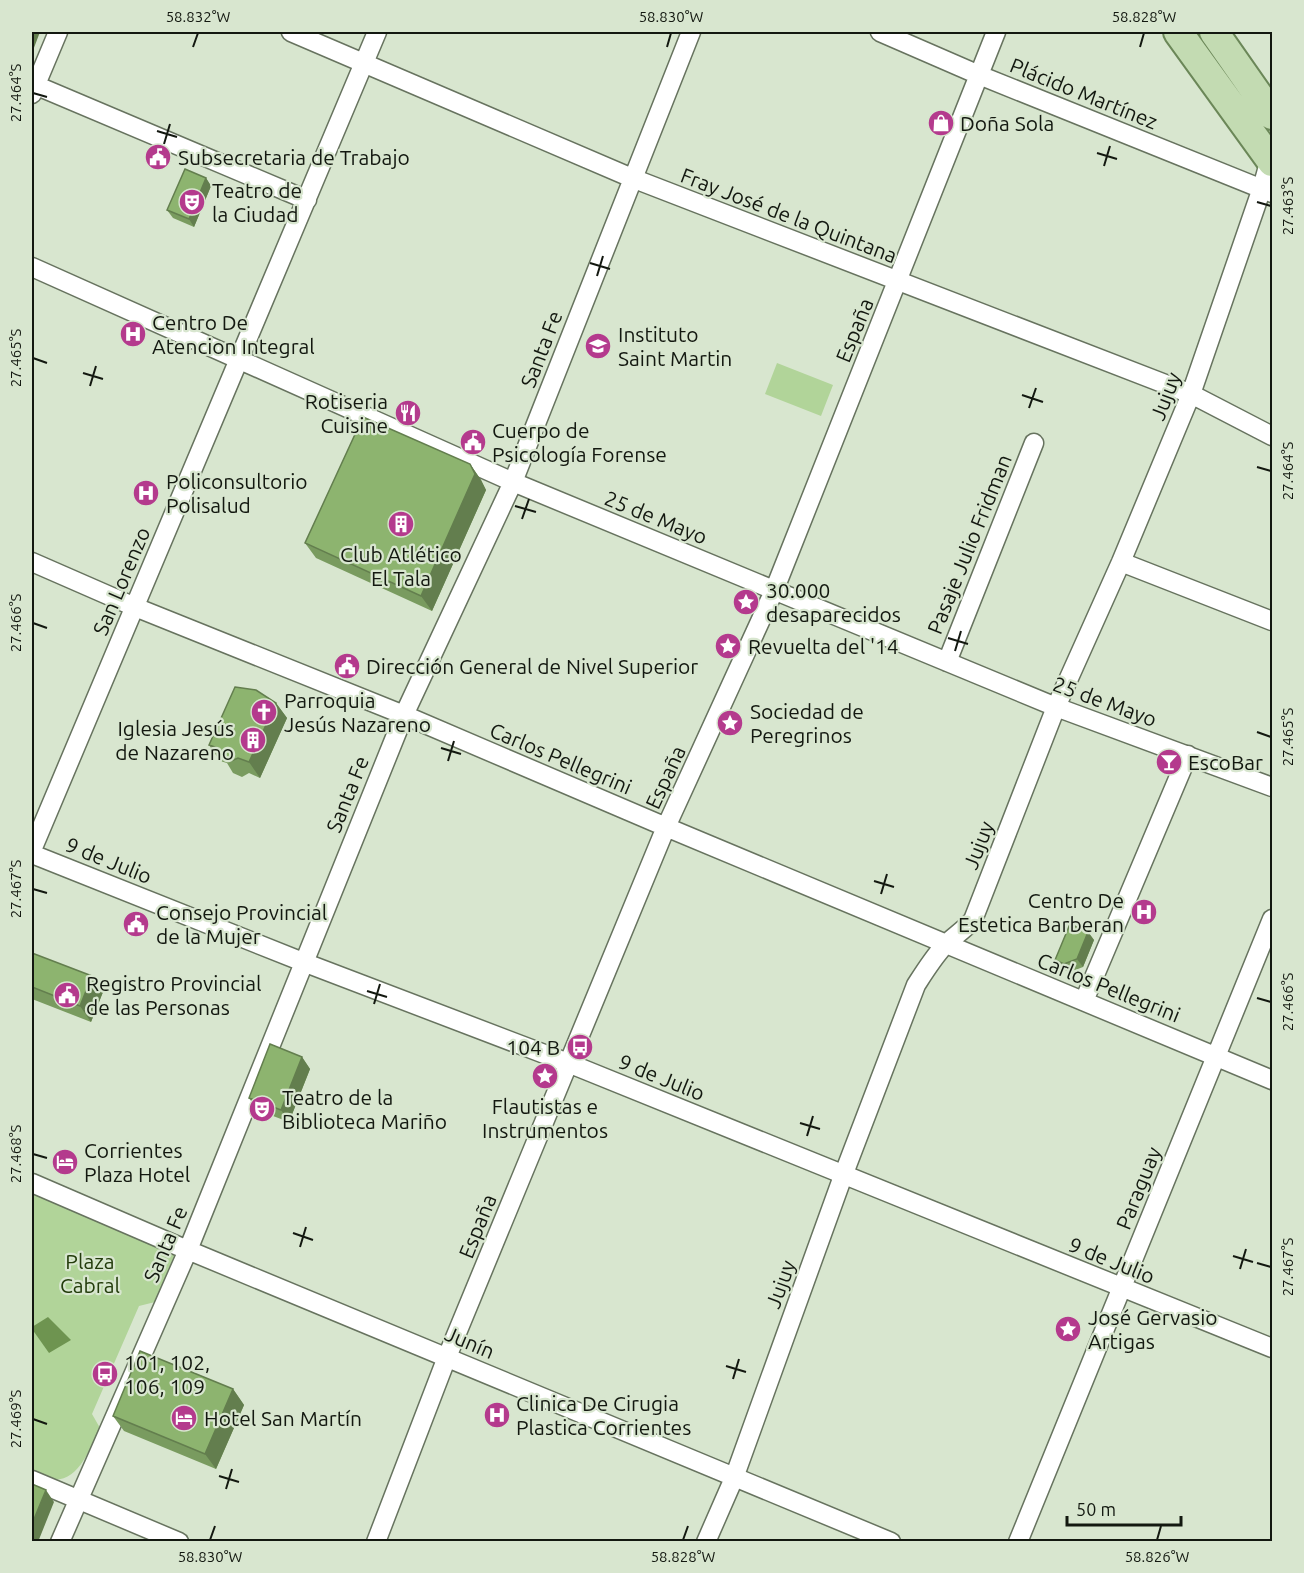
<svg xmlns="http://www.w3.org/2000/svg" width="1304" height="1573" viewBox="0 0 1304 1573" font-family="Ubuntu,sans-serif">
	<style>
		.green { fill: #b1d499 }
		.water { fill: #6e9450 }
		.lines { fill: none; stroke-linecap: round; stroke-linejoin: round }
		.street-casing { stroke: #67735f; stroke-width: 21 }
		.primary-casing { stroke: #6b8758; stroke-width: 32 }
		.street { stroke: #fff; stroke-width: 18 }
		.primary { stroke: #c3dbb2; stroke-width: 28 }
		.wall { fill: #799b5f }
		.shaded-wall { fill: #637e4e }
		.building { fill: #8db46f; stroke: #637e4e; stroke-width: 1.5 }
		.ticks { fill: none; stroke: #131810; stroke-width: 2 }
		.labels { text-anchor: middle; dominant-baseline: central; stroke-width: 4.5; stroke-linejoin: round; paint-order: stroke }
		.street-label { font-size: 21px; fill: #131810; stroke: #d8e6cf }
		.poi-label { font-size: 21px; fill: #131810; stroke: #d8e6cf; text-anchor: start }
		.park-label { font-size: 21px; fill: #233c0b; stroke: #d8e6cf }
		.neatline { fill: none; stroke: #131810; stroke-width: 2 }
		.ticks-label { font-size: 15px; text-anchor: middle; fill: #131810 }
	</style>
	<rect width="100%" height="100%" fill="#d8e6cf"/>
	<path class="green" d="M 777,363 L 833,385 L 821,416 L 765,394 Z
		M 32,1184 L 178,1246 L 155,1302 L 139,1306 L 92,1414 L 100,1428 C 90,1448 78,1485 49,1479 C 43,1477 37,1473 32,1471 Z"/>
	<path class="water" d="M 48,1317 L 71,1340 L 49,1353 L 32,1329 L 32,1327 Z"/>
	<g class="lines">
		<defs>
			<path id="street" d="M 291,32 L 632,178 L 1191,394 L 1272,436
				M 880,32 L 979,75 L 1272,193
				M 35,85 L 307,200
				M 32,94 L 58,32
				M 32,267 L 513,482 L 1056,707 L 1272,787
				M 32,562 L 135,607 L 404,715 L 666,827 L 1272,1080
				M 1121,562 L 1272,621
				M 947,662 L 1034,443
				M 32,850 L 377,32
				M 32,854 L 303,962 L 568,1063 L 1272,1348
				M 1084,1001 L 1188,755
				M 32,1183 L 178,1246 L 891,1542
				M 32,1480 L 179,1542
				M 60,1542 L 188,1250 L 404,715 L 513,482 L 691,32
				M 376,1542 L 447,1357 L 666,827 L 774,591 L 996,32
				M 706,1542 L 734,1478 L 843,1176 L 916,985 C 925,971 933,958 944,946 C 953,937 964,930 973,920 L 1056,707 L 1121,562 L 1191,394 L 1262,188 L 1272,152
				M 1018,1542 L 1272,919"/>
			<path id="primary" d="M 1178,32 L 1272,162
				M 1214,32 L 1272,115"/>
		</defs>
		<use href="#street" class="street-casing"/>
		<use href="#primary" class="primary-casing"/>
		<use href="#street" class="street"/>
		<use href="#primary" class="primary"/>
	</g>
	<path class="wall" d="M 206,178 L 211,186 L 194,227 L 173,218 L 167,210 Z
		M 470,464 L 481,480 L 486,490 L 432,611 L 316,558 L 305,543 Z
		M 276,703 L 287,718 L 260,778 L 249,773 L 242,777 L 233,773 L 227,763 L 220,761 L 209,745 Z
		M 1088,932 L 1094,940 L 1083,967 L 1070,972 L 1060,968 L 1055,960 Z
		M 32,953 L 103,992 L 91,1022 L 32,999 Z
		M 302,1057 L 310,1069 L 289,1122 L 257,1110 L 249,1098 Z
		M 233,1389 L 244,1405 L 216,1469 L 124,1431 L 113,1416 Z"/>
	<path class="shaded-wall" d="M 32,32 L 40,32 L 32,53 Z
		M 206,178 L 211,186 L 194,227 L 189,219 Z
		M 470,464 L 481,480 L 486,490 L 432,611 L 421,596 Z
		M 276,703 L 287,718 L 260,778 L 249,762 Z
		M 1088,932 L 1094,940 L 1083,967 L 1077,959 Z
		M 92,976 L 103,992 L 91,1022 L 80,1006 Z
		M 302,1057 L 310,1069 L 289,1122 L 281,1110 Z
		M 233,1389 L 244,1405 L 216,1469 L 205,1454 Z
		M 46,1490 L 54,1502 L 38,1542 L 32,1542 L 32,1524 Z"/>
	<path class="building" d="M 185,169 L 206,178 L 189,219 L 167,210 Z
		M 363,417 L 470,464 L 475,474 L 421,596 L 305,543 Z
		M 235,687 L 256,690 L 276,703 L 249,762 L 238,758 L 231,761 L 222,757 L 218,748 L 209,745 Z
		M 1070,924 L 1088,932 L 1077,959 L 1064,964 L 1055,960 Z
		M 32,953 L 92,976 L 80,1006 L 32,987 Z
		M 270,1044 L 302,1057 L 281,1110 L 249,1098 Z
		M 140,1351 L 233,1389 L 205,1454 L 113,1416 Z
		M 32,1484 L 46,1490 L 32,1524 Z"/>
	<path class="ticks" d="M 193,47 L 198,33M 667,47 L 671,33M 1140,47 L 1144,33M 33,93 L 47,97M 157,131 L 177,137M 164,144 L 170,124M 1097,153 L 1117,159M 1104,166 L 1110,146M 1257,202 L 1271,206M 590,263 L 610,269M 597,276 L 603,256M 33,358 L 47,363M 83,373 L 103,379M 90,386 L 96,366M 1022,395 L 1043,402M 1029,408 L 1036,388M 1257,467 L 1271,471M 515,506 L 536,512M 522,519 L 529,499M 33,623 L 47,628M 948,638 L 968,644M 955,651 L 961,631M 1257,732 L 1271,737M 441,748 L 461,754M 448,761 L 454,741M 874,881 L 894,887M 33,889 L 47,893M 881,894 L 887,874M 367,991 L 387,997M 1257,998 L 1271,1002M 374,1004 L 380,984M 800,1123 L 820,1129M 807,1136 L 813,1116M 33,1154 L 47,1158M 293,1233 L 313,1240M 300,1247 L 306,1227M 1233,1256 L 1253,1262M 1257,1263 L 1271,1267M 1240,1269 L 1246,1249M 726,1366 L 746,1372M 733,1379 L 739,1359M 33,1419 L 47,1424M 219,1476 L 239,1482M 226,1489 L 232,1469M 210,1540 L 215,1526M 683,1540 L 688,1526M 1157,1540 L 1161,1526"/>
	<defs>
		<symbol id="shop-disc" viewBox="-11 -11 22 22"><circle r="9.5" fill="#b43a8d" stroke="#d8e6cf"/><path d="M-5-2.5h2.3a2.7 3.5 0 0 1 5.4 0H5L5.5 6h-11ZM-1.5-2.5h3a1.5 2.3 0 0 0-3 0Z" fill="#fff"/></symbol>
		<symbol id="civic-disc" viewBox="-11 -11 22 22"><circle r="9.5" fill="#b43a8d" stroke="#d8e6cf"/><path d="M-.6-6.5H3V-4.5H.6V-3L4-1V1h2V6H-6V1h2V-1L-.6-3ZM-1.2 2.5V6h2.4V2.5Z" fill="#fff"/></symbol>
		<symbol id="theatre-disc" viewBox="-11 -11 22 22"><circle r="9.5" fill="#b43a8d" stroke="#d8e6cf"/><path d="M-5-5.5Q0-4 5-5.5V0Q5 5 0 6Q-5 5-5 0ZM-3.3-2.5H-1v1.5H-3.3ZM1-2.5H3.3v1.5H1ZM-2.8 1Q0 5.5 2.8 1Z" fill="#fff"/></symbol>
		<symbol id="hospital-disc" viewBox="-11 -11 22 22"><circle r="9.5" fill="#b43a8d" stroke="#d8e6cf"/><path d="M-5-5h3v3.5h4V-5h3V5h-3V1.5h-4V5h-3Z" fill="#fff"/></symbol>
		<symbol id="school-disc" viewBox="-11 -11 22 22"><circle r="9.5" fill="#b43a8d" stroke="#d8e6cf"/><path d="M0-5L7-2L0 1L-7-2ZM-4 1L0 2.5L4 1V4Q0 6-4 4Z" fill="#fff"/></symbol>
		<symbol id="restaurant-disc" viewBox="-11 -11 22 22"><circle r="9.5" fill="#b43a8d" stroke="#d8e6cf"/><path d="M-5-6h1v4h1v-4h1v4h1v-4h1v5L-1.5 .5V6h-2V.5L-5-1ZM5-6V6H3V1.5H1.5Q1.5-4 5-6Z" fill="#fff"/></symbol>
		<symbol id="building-disc" viewBox="-11 -11 22 22"><circle r="9.5" fill="#b43a8d" stroke="#d8e6cf"/><path d="M-4-6H4V6H1V3H-1V6H-4ZM-2.5-4.3h1.7v1.8h-1.7ZM.8-4.3h1.7v1.8H.8ZM-2.5-1h1.7V.8h-1.7ZM.8-1h1.7V.8H.8Z" fill="#fff"/></symbol>
		<symbol id="sight-disc" viewBox="-11 -11 22 22"><circle r="9.5" fill="#b43a8d" stroke="#d8e6cf"/><path d="M0-6L1.8-2.2L6-1.7L2.9 1.2L3.7 5.4L0 3.3L-3.7 5.4L-2.9 1.2L-6-1.7L-1.8-2.2Z" fill="#fff"/></symbol>
		<symbol id="church-disc" viewBox="-11 -11 22 22"><circle r="9.5" fill="#b43a8d" stroke="#d8e6cf"/><path d="M-1.2-6h2.4v3.5h3.3v2.4h-3.3V6h-2.4V-.1h-3.3v-2.4h3.3Z" fill="#fff"/></symbol>
		<symbol id="bar-disc" viewBox="-11 -11 22 22"><circle r="9.5" fill="#b43a8d" stroke="#d8e6cf"/><path d="M-6-5H6L.8 .8V4.5H3.5V6h-7V4.5H-.8V.8Z" fill="#fff"/></symbol>
		<symbol id="bus-disc" viewBox="-11 -11 22 22"><circle r="9.5" fill="#b43a8d" stroke="#d8e6cf"/><path d="M-5-6H5V4H4V6H2V4H-2V6H-4V4H-5ZM-3.5-4V0h7V-4ZM-3.5 1.2v1.5H-2V1.2ZM2 1.2v1.5H3.5V1.2Z" fill="#fff"/></symbol>
		<symbol id="hotel-disc" viewBox="-11 -11 22 22"><circle r="9.5" fill="#b43a8d" stroke="#d8e6cf"/><path d="M-6-4.5h1.5V1H6V5H4.5V3h-9V5H-6ZM-4 0a1.8 1.8 0 1 1 3.6 0ZM.5 0V-2.5h3Q6-2.5 6 0Z" fill="#fff"/></symbol>
	</defs>
	<g fill-rule="evenodd">
		<use href="#shop-disc" x="926" y="108" width="30" height="30"/>
		<use href="#civic-disc" x="143" y="142" width="30" height="30"/>
		<use href="#theatre-disc" x="177" y="187" width="30" height="30"/>
		<use href="#hospital-disc" x="118" y="319" width="30" height="30"/>
		<use href="#school-disc" x="583" y="331" width="30" height="30"/>
		<use href="#restaurant-disc" x="393" y="398" width="30" height="30"/>
		<use href="#civic-disc" x="458" y="427" width="30" height="30"/>
		<use href="#hospital-disc" x="131" y="478" width="30" height="30"/>
		<use href="#building-disc" x="386" y="509" width="30" height="30"/>
		<use href="#sight-disc" x="731" y="587" width="30" height="30"/>
		<use href="#sight-disc" x="713" y="631" width="30" height="30"/>
		<use href="#civic-disc" x="332" y="651" width="30" height="30"/>
		<use href="#church-disc" x="249" y="697" width="30" height="30"/>
		<use href="#sight-disc" x="715" y="708" width="30" height="30"/>
		<use href="#building-disc" x="238" y="725" width="30" height="30"/>
		<use href="#bar-disc" x="1154" y="747" width="30" height="30"/>
		<use href="#hospital-disc" x="1129" y="897" width="30" height="30"/>
		<use href="#civic-disc" x="121" y="909" width="30" height="30"/>
		<use href="#civic-disc" x="52" y="980" width="30" height="30"/>
		<use href="#bus-disc" x="565" y="1032" width="30" height="30"/>
		<use href="#sight-disc" x="530" y="1061" width="30" height="30"/>
		<use href="#theatre-disc" x="247" y="1094" width="30" height="30"/>
		<use href="#hotel-disc" x="50" y="1147" width="30" height="30"/>
		<use href="#sight-disc" x="1053" y="1314" width="30" height="30"/>
		<use href="#bus-disc" x="90" y="1359" width="30" height="30"/>
		<use href="#hospital-disc" x="482" y="1400" width="30" height="30"/>
		<use href="#hotel-disc" x="169" y="1403" width="30" height="30"/>
	</g>
	<g class="labels">
		<g class="street-label">
			<text transform="translate(1084 93) rotate(22)">Plácido Martínez</text>
			<text transform="translate(789 215) rotate(21)">Fray José de la Quintana</text>
			<text transform="translate(854 330) rotate(-68)">España</text>
			<text transform="translate(541 349) rotate(-69)">Santa Fe</text>
			<text transform="translate(1165 396) rotate(-69)">Jujuy</text>
			<text transform="translate(656 517) rotate(22)">25 de Mayo</text>
			<text transform="translate(969 544) rotate(-68)">Pasaje Julio Fridman</text>
			<text transform="translate(121 581) rotate(-67)">San Lorenzo</text>
			<text transform="translate(1105 701) rotate(20)">25 de Mayo</text>
			<text transform="translate(561 758) rotate(23)">Carlos Pellegrini</text>
			<text transform="translate(665 777) rotate(-65)">España</text>
			<text transform="translate(347 794) rotate(-68)">Santa Fe</text>
			<text transform="translate(978 845) rotate(-69)">Jujuy</text>
			<text transform="translate(109 860) rotate(22)">9 de Julio</text>
			<text transform="translate(1109 987) rotate(22)">Carlos Pellegrini</text>
			<text transform="translate(662 1077) rotate(22)">9 de Julio</text>
			<text transform="translate(1138 1188) rotate(-68)">Paraguay</text>
			<text transform="translate(477 1226) rotate(-68)">España</text>
			<text transform="translate(165 1244) rotate(-67)">Santa Fe</text>
			<text transform="translate(1112 1260) rotate(22)">9 de Julio</text>
			<text transform="translate(780 1284) rotate(-70)">Jujuy</text>
			<text transform="translate(470 1342) rotate(23)">Junín</text>
		</g>
		<g class="poi-label">
			<text x="960" y="123">Doña Sola</text>
			<text x="178" y="157">Subsecretaria de Trabajo</text>
			<text x="212" y="190">Teatro de<tspan x="212" dy="24">la Ciudad</tspan></text>
			<text x="152" y="322">Centro De<tspan x="152" dy="24">Atencion Integral</tspan></text>
			<text x="618" y="334">Instituto<tspan x="618" dy="24">Saint Martin</tspan></text>
			<text x="388" y="401" text-anchor="end">Rotiseria<tspan x="388" dy="24">Cuisine</tspan></text>
			<text x="492" y="430">Cuerpo de<tspan x="492" dy="24">Psicología Forense</tspan></text>
			<text x="166" y="481">Policonsultorio<tspan x="166" dy="24">Polisalud</tspan></text>
			<text x="401" y="554" text-anchor="middle">Club Atlético<tspan x="401" dy="24">El Tala</tspan></text>
			<text x="766" y="590">30.000<tspan x="766" dy="24">desaparecidos</tspan></text>
			<text x="748" y="646">Revuelta del '14</text>
			<text x="366" y="666">Dirección General de Nivel Superior</text>
			<text x="284" y="700">Parroquia<tspan x="284" dy="24">Jesús Nazareno</tspan></text>
			<text x="750" y="711">Sociedad de<tspan x="750" dy="24">Peregrinos</tspan></text>
			<text x="234" y="728" text-anchor="end">Iglesia Jesús<tspan x="234" dy="24">de Nazareno</tspan></text>
			<text x="1188" y="762">EscoBar</text>
			<text x="1124" y="900" text-anchor="end">Centro De<tspan x="1124" dy="24">Estetica Barberan</tspan></text>
			<text x="156" y="912">Consejo Provincial<tspan x="156" dy="24">de la Mujer</tspan></text>
			<text x="86" y="983">Registro Provincial<tspan x="86" dy="24">de las Personas</tspan></text>
			<text x="560" y="1047" text-anchor="end">104 B</text>
			<text x="282" y="1097">Teatro de la<tspan x="282" dy="24">Biblioteca Mariño</tspan></text>
			<text x="545" y="1106" text-anchor="middle">Flautistas e<tspan x="545" dy="24">Instrumentos</tspan></text>
			<text x="84" y="1150">Corrientes<tspan x="84" dy="24">Plaza Hotel</tspan></text>
			<text x="1088" y="1317">José Gervasio<tspan x="1088" dy="24">Artigas</tspan></text>
			<text x="124" y="1362">101, 102,<tspan x="124" dy="24">106, 109</tspan></text>
			<text x="516" y="1403">Clinica De Cirugia<tspan x="516" dy="24">Plastica Corrientes</tspan></text>
			<text x="204" y="1418">Hotel San Martín</text>
		</g>
		<g class="park-label">
			<text x="90" y="1261">Plaza<tspan x="90" dy="24">Cabral</tspan></text>
		</g>
	</g>
	<rect width="1304" height="1573" fill="none" stroke="#d8e6cf" stroke-width="66"/>
	<path d="M1067 1516v9h114v-9" fill="none" stroke="#131810" stroke-width="3"/>
	<text x="1076" y="1516" font-size="18" fill="#131810" stroke="#d8e6cf" stroke-width="4.5" paint-order="stroke">50 m</text>
	<rect x="33" y="33" width="1238" height="1507" class="neatline"/>
	<g class="ticks-label">
		<text x="198" y="22">58.832°W</text>
		<text x="671" y="22">58.830°W</text>
		<text x="1144" y="22">58.828°W</text>
		<text transform="translate(16 93) rotate(-90)" y="5">27.464°S</text>
		<text transform="translate(1288 206) rotate(-90)" y="5">27.463°S</text>
		<text transform="translate(16 358) rotate(-90)" y="5">27.465°S</text>
		<text transform="translate(1288 471) rotate(-90)" y="5">27.464°S</text>
		<text transform="translate(16 623) rotate(-90)" y="5">27.466°S</text>
		<text transform="translate(1288 737) rotate(-90)" y="5">27.465°S</text>
		<text transform="translate(16 889) rotate(-90)" y="5">27.467°S</text>
		<text transform="translate(1288 1002) rotate(-90)" y="5">27.466°S</text>
		<text transform="translate(16 1154) rotate(-90)" y="5">27.468°S</text>
		<text transform="translate(1288 1267) rotate(-90)" y="5">27.467°S</text>
		<text transform="translate(16 1419) rotate(-90)" y="5">27.469°S</text>
		<text x="210" y="1562">58.830°W</text>
		<text x="683" y="1562">58.828°W</text>
		<text x="1157" y="1562">58.826°W</text>
	</g>
</svg>
